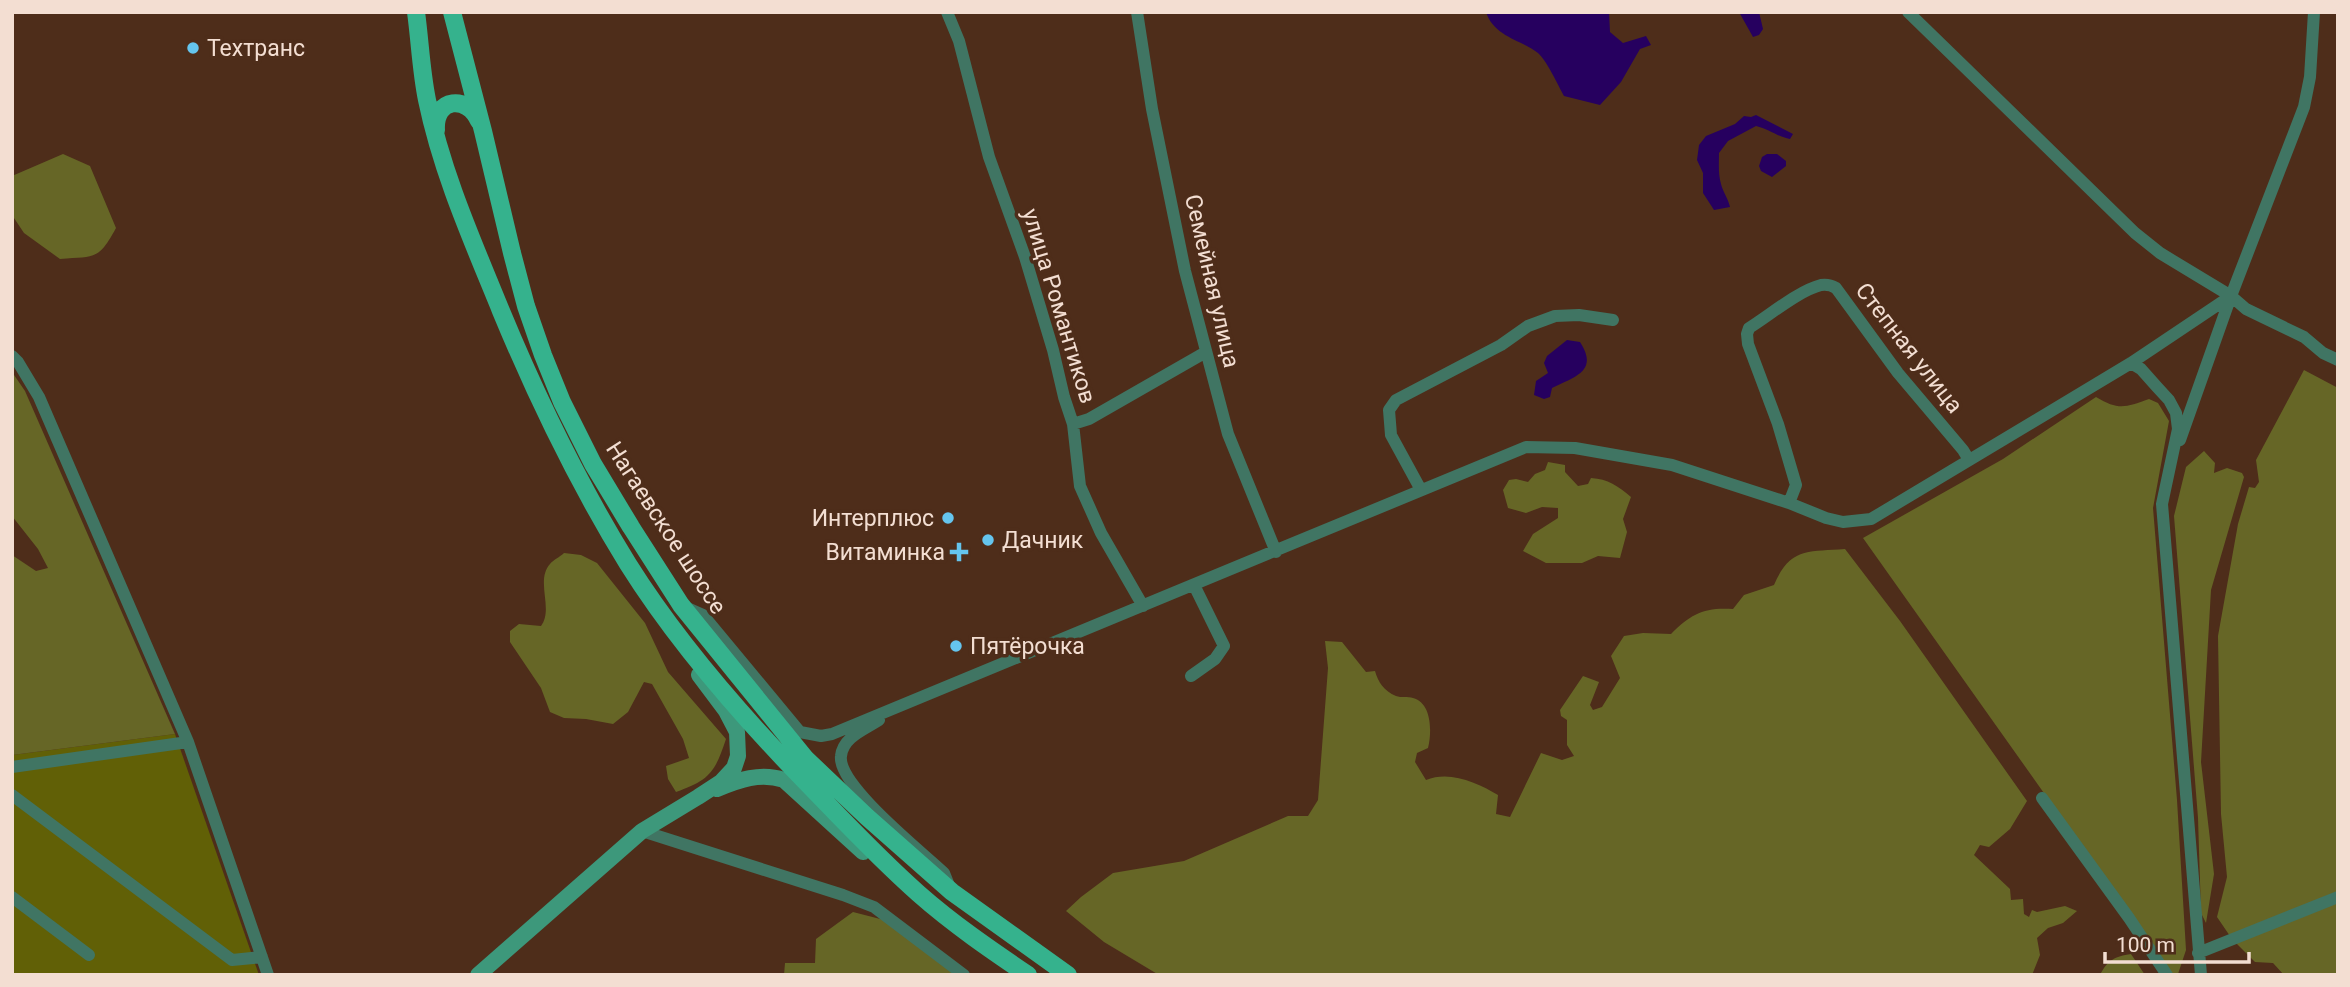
<svg xmlns="http://www.w3.org/2000/svg" width="2350" height="987" viewBox="0 0 2350 987" font-family="Roboto,sans-serif">
	<style>
		.green { fill: #616006 }
		.forest { fill: #666626 }
		.water { fill: #26005f }
		.lines { fill: none; stroke-linecap: round; stroke-linejoin: round }
		.street { stroke: #407563; stroke-width: 12 }
		.secondary { stroke: #3d987b; stroke-width: 16 }
		.primary { stroke: #35b28d; stroke-width: 18 }
		.poi-dot { fill: #65c5ee; stroke: #4e2d1a; stroke-width: 2.5 }
		.labels { text-anchor: middle; dominant-baseline: central; stroke-width: 7; stroke-linejoin: round; paint-order: stroke }
		.poi-label { font-size: 23px; fill: #f3ded2; stroke: #4e2d1a; text-anchor: start }
		.street-label { font-size: 23px; fill: #f3ded2; stroke: #4e2d1a }
	</style>
	<rect width="100%" height="100%" fill="#4e2d1a"/>
	<path class="green" d="M 175,734 L 259,975 L 12,975 L 12,755 Z"/>
	<path class="forest" d="M 63,154 L 90,166 L 116,228 C 98,261 95,256 60,259 L 24,233 L 12,215 L 12,176 Z
		M 2304,370 L 2338,388 L 2338,975 L 2284,975 L 2273,963 L 2255,962 L 2232,939 L 2217,917 L 2227,877 L 2221,814 L 2218,636 L 2238,524 L 2249,487 L 2255,488 L 2259,482 L 2256,460 Z
		M 12,372 L 25,391 L 175,734 L 12,755 L 12,555 L 36,571 L 48,568 L 38,549 L 12,516 Z
		M 2096,397 C 2119,411 2126,407 2149,399 L 2158,403 L 2169,421 L 2153,508 L 2177,800 L 2186,950 L 2178,974 L 2173,975 L 1863,538 L 2003,459 Z
		M 2204,451 L 2215,463 L 2214,473 L 2227,468 L 2242,473 L 2244,477 L 2211,590 L 2201,762 L 2214,874 L 2206,923 L 2201,913 L 2198,818 L 2174,516 L 2186,467 Z
		M 1548,462 L 1565,465 L 1565,472 L 1578,486 L 1588,484 L 1591,478 C 1608,479 1618,486 1631,497 L 1623,519 L 1627,532 L 1620,558 L 1598,556 L 1582,563 L 1546,563 L 1523,551 L 1533,534 L 1558,518 L 1558,508 L 1542,507 L 1526,513 L 1508,508 L 1503,490 L 1509,480 L 1516,479 L 1528,482 L 1535,474 L 1545,470 Z
		M 1845,549 L 1900,621 L 2027,801 L 2010,829 L 1989,847 L 1980,845 L 1974,855 L 2010,889 L 2011,900 L 2023,899 L 2024,914 L 2029,917 L 2032,910 L 2037,912 L 2065,906 L 2077,911 L 2063,923 L 2048,928 L 2037,938 L 2040,955 L 2032,975 L 1159,975 L 1104,942 L 1066,911 L 1081,897 L 1113,873 L 1184,861 L 1288,816 L 1308,816 L 1318,800 L 1328,668 L 1325,641 L 1342,642 L 1366,672 L 1375,671 C 1378,682 1384,691 1396,696 C 1401,698 1408,696 1413,698 C 1432,703 1432,732 1428,748 L 1417,753 L 1415,762 L 1426,780 C 1450,770 1478,783 1498,795 L 1496,814 L 1510,817 L 1541,753 L 1562,760 L 1574,756 L 1567,745 L 1567,720 L 1561,716 L 1560,710 L 1583,676 L 1599,682 L 1590,705 L 1593,710 L 1602,707 L 1620,678 L 1611,656 L 1624,636 L 1643,633 L 1671,634 C 1691,614 1704,607 1733,609 L 1744,595 L 1774,585 C 1790,547 1808,552 1845,549 Z
		M 564,553 L 581,555 L 597,563 L 645,623 L 668,672 L 726,739 C 715,772 710,780 676,792 L 668,779 L 666,766 L 689,758 L 683,739 L 652,684 L 644,682 L 628,712 L 613,724 L 586,719 L 564,718 L 550,712 L 541,688 L 510,642 L 510,631 L 519,624 L 541,626 C 554,609 535,581 550,564 C 553,560 560,557 564,553 Z
		M 853,912 L 888,921 L 962,975 L 784,975 L 785,963 L 815,963 L 816,939 Z
		M 2131,954 L 2145,975 L 2100,975 C 2107,961 2115,956 2131,954 Z"/>
	<path class="water" d="M 1486,12 L 1609,12 L 1610,32 L 1623,43 L 1646,36 L 1651,45 L 1640,49 L 1621,82 L 1600,105 L 1564,96 C 1558,85 1547,61 1538,53 C 1522,40 1494,37 1486,12 Z
		M 1739,12 L 1759,12 L 1763,29 L 1759,35 L 1753,37 Z
		M 1756,115 L 1793,134 L 1790,139 C 1778,137 1769,129 1756,126 L 1728,141 L 1719,153 C 1719,163 1718,174 1721,184 C 1723,192 1728,198 1730,207 L 1714,210 L 1703,193 L 1703,173 L 1697,160 L 1699,145 L 1706,136 L 1735,124 L 1744,116 L 1751,117 Z
		M 1767,154 L 1777,154 L 1786,161 L 1786,166 L 1772,177 L 1761,171 L 1759,166 L 1762,157 Z
		M 1567,340 L 1580,342 C 1599,371 1575,377 1552,388 L 1550,397 L 1544,399 L 1534,395 L 1536,381 L 1548,373 L 1544,363 L 1547,356 Z"/>
	<g class="lines">
		<path class="street" d="M 947,12 L 959,41 L 989,157 L 1025,257 L 1053,350 L 1064,397 L 1073,424 L 1080,486 L 1101,533 L 1143,606
			M 1137,12 L 1152,109 L 1185,271 L 1228,434 L 1276,552
			M 1908,12 L 2135,233 L 2160,253 L 2231,296 L 2246,309 L 2304,337 L 2323,353 L 2338,360
			M 12,356 L 18,362 L 39,397 L 188,742 L 268,975
			M 2131,363 L 2141,369 L 2157,387 L 2169,400 L 2176,413 L 2178,429 L 2162,504 L 2201,975
			M 1073,424 L 1089,419 L 1206,352
			M 2180,440 L 2231,296 L 2304,107 L 2310,77 L 2314,12
			M 1421,490 L 1391,435 L 1389,410 L 1396,400 L 1501,345 L 1528,326 L 1555,316 L 1579,315 L 1613,320
			M 1789,503 L 1796,485 L 1778,424 L 1748,344 L 1747,334 L 1749,328 C 1770,315 1798,291 1821,285 C 1827,284 1831,285 1836,288 L 1898,373 L 1963,450 L 1969,460
			M 685,607 L 703,615 L 800,732 L 821,736 L 832,734 L 1526,447 L 1575,448 L 1672,465 L 1789,503 L 1826,518 L 1843,522 L 1871,519 L 2131,363 L 2231,296
			M 1191,676 L 1215,659 L 1224,646 L 1194,585
			M 879,720 C 864,730 843,737 841,756 C 837,785 922,852 944,873 L 950,888
			M 12,767 L 188,742
			M 12,795 L 232,960 L 262,957
			M 2042,798 L 2129,918 L 2167,975
			M 642,831 L 843,895 L 874,907 L 964,975
			M 12,897 L 89,955
			M 2198,953 L 2338,897"/>
		<path class="secondary" d="M 717,789 C 739,780 760,772 784,780 L 863,852
			M 478,975 L 642,831 L 698,797 L 721,782 L 734,768 L 738,756 L 737,732 L 726,711 L 699,675"/>
		<path class="primary" d="M 416,12 C 420,41 421,71 427,100 C 442,173 473,242 501,311 C 537,398 578,483 628,564 C 677,642 738,712 802,778 C 840,817 878,858 919,894 C 953,924 991,950 1028,975
			M 452,12 L 483,131 L 512,253 L 526,306 L 543,355 L 562,402 L 593,464 L 631,527 L 681,605 L 805,758 L 867,817 L 952,892 L 1068,975
			M 436,130 C 434,97 468,95 479,121"/>
	</g>
	<g class="poi-dot">
		<circle cx="193" cy="48" r="7"/>
		<circle cx="948" cy="518" r="7"/>
		<circle cx="988" cy="540" r="7"/>
		<path d="M955.5 541.5h7v7h7v7h-7v7h-7v-7h-7v-7h7z"/>
		<circle cx="956" cy="646" r="7"/>
	</g>
	<g class="labels">
		<g class="poi-label">
			<text x="207" y="48">Техтранс</text>
			<text x="934" y="518" text-anchor="end">Интерплюс</text>
			<text x="1002" y="540">Дачник</text>
			<text x="945" y="552" text-anchor="end">Витаминка</text>
			<text x="970" y="646">Пятёрочка</text>
		</g>
		<g class="street-label">
			<text transform="translate(1212 281) rotate(77)">Семейная улица</text>
			<text transform="translate(1059 306) rotate(73)">улица Романтиков</text>
			<text transform="translate(1909 348) rotate(52)">Степная улица</text>
			<text transform="translate(666 528) rotate(57)">Нагаевское шоссе</text>
		</g>
	</g>
	<rect width="2350" height="987" fill="none" stroke="#f3ded2" stroke-width="28"/>
	<path d="M2105 952v10h144v-10" fill="none" stroke="#f3ded2" stroke-width="3.5"/>
	<text x="2116" y="952" font-size="21" fill="#f3ded2" stroke="#4e2d1a" stroke-width="5" paint-order="stroke">100 m</text>
</svg>
